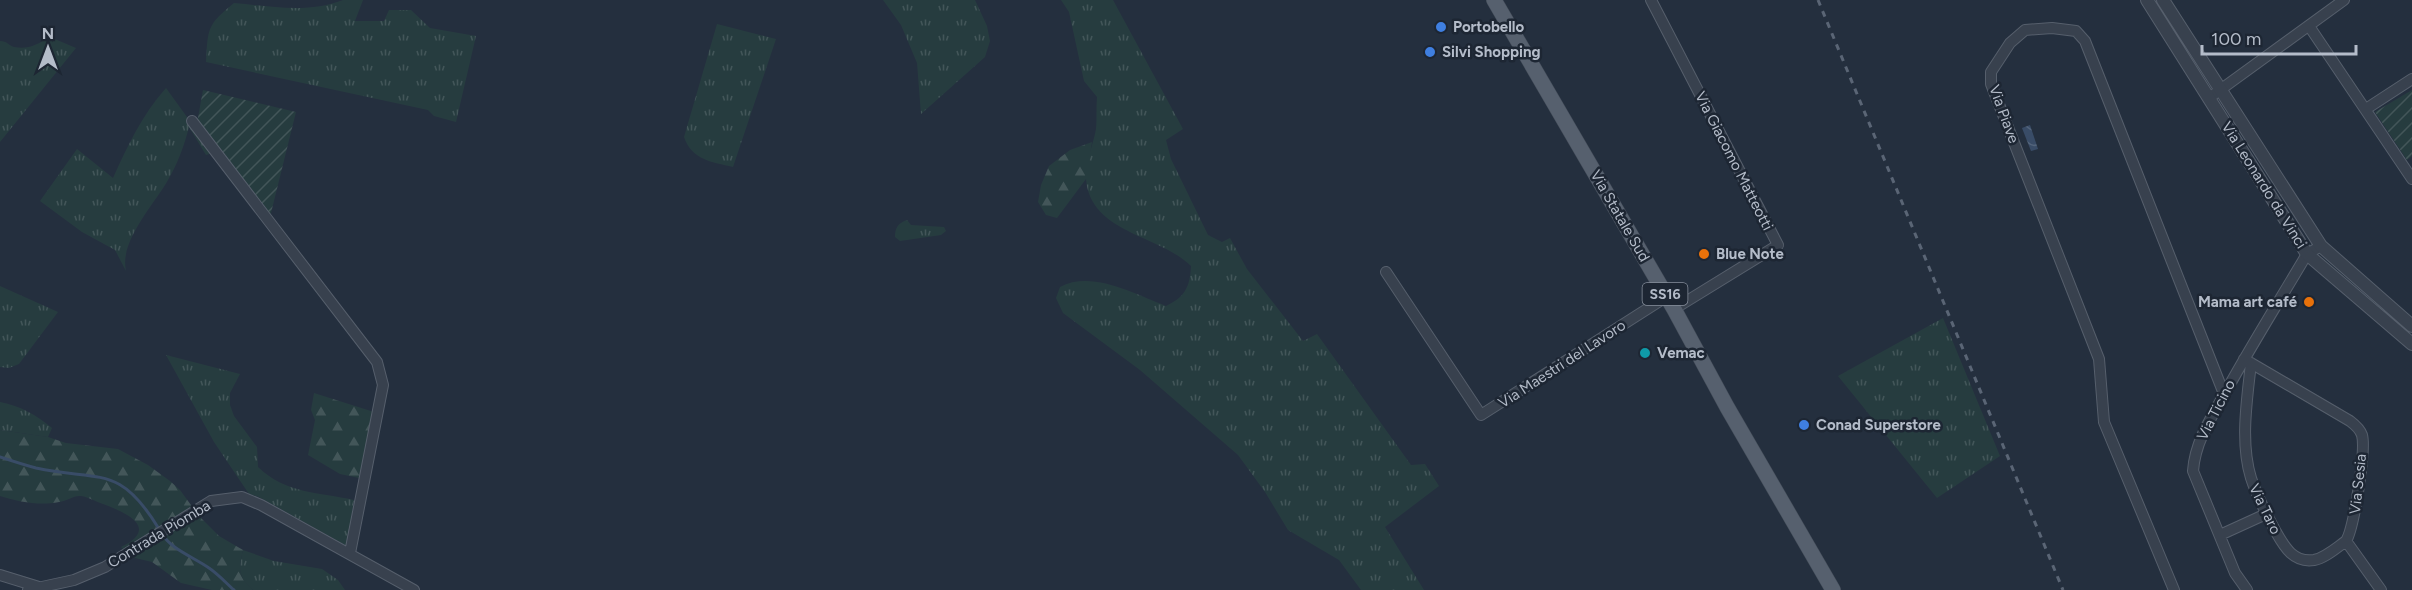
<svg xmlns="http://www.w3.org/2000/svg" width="2412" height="590" viewBox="0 0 2412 590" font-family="Figtree,sans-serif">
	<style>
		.grass { fill: url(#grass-tufts) }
		.forest { fill: url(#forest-firs) }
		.garden { fill: url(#garden-furrows) }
		.water { fill: url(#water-waves) }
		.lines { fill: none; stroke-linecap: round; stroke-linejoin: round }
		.stream { stroke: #394c67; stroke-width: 3 }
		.minor-casing { stroke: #565f6c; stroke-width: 12 }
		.tertiary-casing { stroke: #565f6c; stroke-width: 14 }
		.primary-casing { stroke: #414a57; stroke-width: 16 }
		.minor { stroke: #38414e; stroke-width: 10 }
		.tertiary { stroke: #38414e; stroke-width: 12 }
		.primary { stroke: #56606e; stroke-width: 15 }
		.rail { stroke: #5a6575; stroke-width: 3; stroke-dasharray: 6 6; stroke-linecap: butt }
		.shop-dot { fill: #3f7fe0; stroke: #1d2633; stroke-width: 2 }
		.food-dot { fill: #e8710a; stroke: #1d2633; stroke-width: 2 }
		.culture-dot { fill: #0f9aa8; stroke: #1d2633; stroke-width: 2 }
		.labels { text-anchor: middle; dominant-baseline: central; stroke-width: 5; stroke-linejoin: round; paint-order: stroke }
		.shield { fill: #1d2633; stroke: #878f9c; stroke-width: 1.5 }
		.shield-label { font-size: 14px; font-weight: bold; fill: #b4bcc9 }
		.poi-label { font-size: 15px; font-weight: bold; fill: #b4bcc9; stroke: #1d2633; text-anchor: start }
		.street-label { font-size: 15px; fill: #b4bcc9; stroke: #1d2633 }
	</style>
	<defs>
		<pattern id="grass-tufts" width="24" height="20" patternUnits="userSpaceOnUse" patternTransform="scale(1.5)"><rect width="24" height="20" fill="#263c3f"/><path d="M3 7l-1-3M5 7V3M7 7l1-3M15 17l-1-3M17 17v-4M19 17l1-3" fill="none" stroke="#435659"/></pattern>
		<pattern id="forest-firs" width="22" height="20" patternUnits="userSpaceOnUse" patternTransform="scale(1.5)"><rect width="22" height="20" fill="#263c3f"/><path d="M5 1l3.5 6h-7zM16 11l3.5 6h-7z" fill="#435659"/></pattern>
		<pattern id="garden-furrows" width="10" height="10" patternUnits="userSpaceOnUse" patternTransform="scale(1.5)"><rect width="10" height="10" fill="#263c3f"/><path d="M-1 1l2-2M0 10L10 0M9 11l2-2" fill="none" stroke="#435659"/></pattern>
		<pattern id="water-waves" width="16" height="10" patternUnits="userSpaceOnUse" patternTransform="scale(1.5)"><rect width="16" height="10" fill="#394c67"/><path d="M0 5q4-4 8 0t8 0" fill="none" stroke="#53647b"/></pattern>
	</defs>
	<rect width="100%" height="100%" fill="#242f3e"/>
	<path class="grass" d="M 343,0 L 363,0 L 355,21 L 384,21 L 389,10 L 411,10 L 430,28 L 476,36 L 456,122 L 434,116 L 428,110 L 206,62 C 208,28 207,25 234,3 C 271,6 307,14 343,0 Z
		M 883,0 L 975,0 L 987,26 L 990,41 L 985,57 L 921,114 L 917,63 L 901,25 Z
		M 1061,0 L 1113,0 L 1183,129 L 1166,140 L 1171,159 L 1208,235 L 1222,242 L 1230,238 L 1247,269 L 1303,341 L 1317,334 L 1411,465 L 1425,464 L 1439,486 L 1385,527 L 1424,590 L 1361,590 L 1339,560 L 1288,530 L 1265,492 L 1238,455 L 1140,370 L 1063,313 L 1056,298 L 1060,287 C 1092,270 1134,294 1166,306 C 1185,297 1190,287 1191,266 C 1160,235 1090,233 1086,179 C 1085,162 1093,146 1096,129 C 1097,119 1096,108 1097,97 L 1084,81 L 1069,12 Z
		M 717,24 L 776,39 L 733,167 C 712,162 692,160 684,137 Z
		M 50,37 L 76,48 L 0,142 L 0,41 C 7,41 8,45 14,47 C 28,50 38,44 50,37 Z
		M 166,88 L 213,153 L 206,155 L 189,127 C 184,146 178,163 168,180 C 154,205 119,241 126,271 L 115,250 L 82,232 L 40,201 L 77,149 L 113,178 C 128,145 142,115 166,88 Z
		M 907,220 L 911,225 L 944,227 L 946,231 L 941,235 L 900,241 L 895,237 C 895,228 898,223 907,220 Z
		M 0,286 L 58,312 L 19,364 L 9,368 L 0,367 Z
		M 1943,318 L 2000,456 L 1937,498 L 1838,376 Z
		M 166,355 L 240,374 L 230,393 L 230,405 L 234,416 L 257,447 L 258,467 C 286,494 319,492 354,500 L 347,546 L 259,497 L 249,494 L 214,442 Z
		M 0,402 C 21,406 36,415 52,428 L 48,437 L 0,430 Z
		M 243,550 L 274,561 L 322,569 L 338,580 L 345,590 L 253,590 C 238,576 238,570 243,550 Z"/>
	<path class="forest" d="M 1092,142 L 1086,179 L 1057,218 L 1046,215 L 1038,202 L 1041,185 L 1049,166 L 1070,150 Z
		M 314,393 L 374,412 L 359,478 L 340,474 L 308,455 L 315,420 L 311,410 Z
		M 0,430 L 48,437 L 66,443 L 118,449 L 148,465 L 170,481 L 180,490 L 199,516 L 219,536 L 243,550 C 238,571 238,576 253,590 L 212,590 L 181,583 L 152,562 L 131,557 L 121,547 C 160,528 127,513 103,504 C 96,502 89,497 81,496 C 74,495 67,501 59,502 C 40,506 19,502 0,496 Z"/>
	<path class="garden" d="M 203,90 L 296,112 L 271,213 L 268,218 L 197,123 Z
		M 2412,90 L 2412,156 L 2407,160 L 2375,112 Z"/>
	<path class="water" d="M 2030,125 L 2038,149 L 2031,151 L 2022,128 Z"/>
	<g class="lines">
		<path class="stream" d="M 0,457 C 12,461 24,465 36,468 C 100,482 119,463 159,529
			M 163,535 C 171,549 195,558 209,568 C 218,574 226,583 234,590"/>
		<defs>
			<path id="minor" d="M 1651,0 L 1778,245 L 1674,309
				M 2309,26 L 2412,179
				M 2209,98 L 2344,0
				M 2366,109 L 2412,79
				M 192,121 L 377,362 L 383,385 L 350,553
				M 1386,272 L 1481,415 L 1666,297
				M 2244,359 L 2350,421 C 2354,424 2360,429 2362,435 C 2366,450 2354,528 2346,541 L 2381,590
				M 2251,363 C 2247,400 2240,442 2251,478 C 2257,497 2267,515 2276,532 C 2285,548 2294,563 2314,560 C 2325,558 2336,548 2346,541
				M 2220,535 L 2266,514
				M 0,575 L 39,587
				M 28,590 L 74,580 L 105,567 L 211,501 L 242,497 L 261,505 L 414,590
				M 2174,590 L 2104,422 L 2099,359 L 1991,84 L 1991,72 L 2010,43 L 2025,30 L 2052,28 L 2076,31 L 2085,41 L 2224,394
				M 2247,590 L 2235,573 L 2193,471 C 2195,440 2214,413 2229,386 C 2254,341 2281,298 2307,254 L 2321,246"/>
			<path id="tertiary" d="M 2147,0 L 2307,254 L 2412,344
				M 2163,0 L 2321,246 L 2412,326"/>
			<path id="primary" d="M 1494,0 L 1674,309 L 1727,407 L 1833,590"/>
		</defs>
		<use href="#minor" class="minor-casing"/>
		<use href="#tertiary" class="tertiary-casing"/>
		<use href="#primary" class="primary-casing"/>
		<use href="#minor" class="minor"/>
		<use href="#tertiary" class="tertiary"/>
		<use href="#primary" class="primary"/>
		<path class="rail" d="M 1818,0 L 2063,590"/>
	</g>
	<g class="shop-dot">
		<circle cx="1441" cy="27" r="6"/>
		<circle cx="1430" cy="52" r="6"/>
		<circle cx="1804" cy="425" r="6"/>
	</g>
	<g class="food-dot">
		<circle cx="1704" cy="254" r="6"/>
		<circle cx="2309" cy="302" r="6"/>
	</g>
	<circle class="culture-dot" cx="1645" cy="353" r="6"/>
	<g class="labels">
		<rect class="shield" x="1642.5" y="283" width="45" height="22" rx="4.5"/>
		<g class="shield-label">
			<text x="1665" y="294">SS16</text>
		</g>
		<g class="poi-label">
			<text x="1453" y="27">Portobello</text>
			<text x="1442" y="52">Silvi Shopping</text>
			<text x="1716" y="254">Blue Note</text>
			<text x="2297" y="302" text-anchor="end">Mama art café</text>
			<text x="1657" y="353">Vemac</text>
			<text x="1816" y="425">Conad Superstore</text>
		</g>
		<g class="street-label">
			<text transform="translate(2004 114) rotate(70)">Via Piave</text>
			<text transform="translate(1734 161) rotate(63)">Via Giacomo Matteotti</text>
			<text transform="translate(2264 185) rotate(58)">Via Leonardo da Vinci</text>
			<text transform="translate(1620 216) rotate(60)">Via Statale Sud</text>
			<text transform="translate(1562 364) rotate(-33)">Via Maestri del Lavoro</text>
			<text transform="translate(2216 410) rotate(-63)">Via Ticino</text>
			<text transform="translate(2358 484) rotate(-84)">Via Sesia</text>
			<text transform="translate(2265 509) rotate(64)">Via Taro</text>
			<text transform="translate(159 534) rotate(-31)">Contrada Piomba</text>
		</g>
	</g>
	<g transform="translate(48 48)" stroke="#1d2633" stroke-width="4.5" paint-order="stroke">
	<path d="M0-4.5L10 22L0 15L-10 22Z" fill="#b4bcc9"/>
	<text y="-9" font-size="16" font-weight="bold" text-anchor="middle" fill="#b4bcc9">N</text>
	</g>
	<path d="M2202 45v9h154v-9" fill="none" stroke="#b4bcc9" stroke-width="3"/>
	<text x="2211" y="45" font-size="18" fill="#b4bcc9" stroke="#1d2633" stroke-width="4.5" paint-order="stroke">100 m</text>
</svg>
